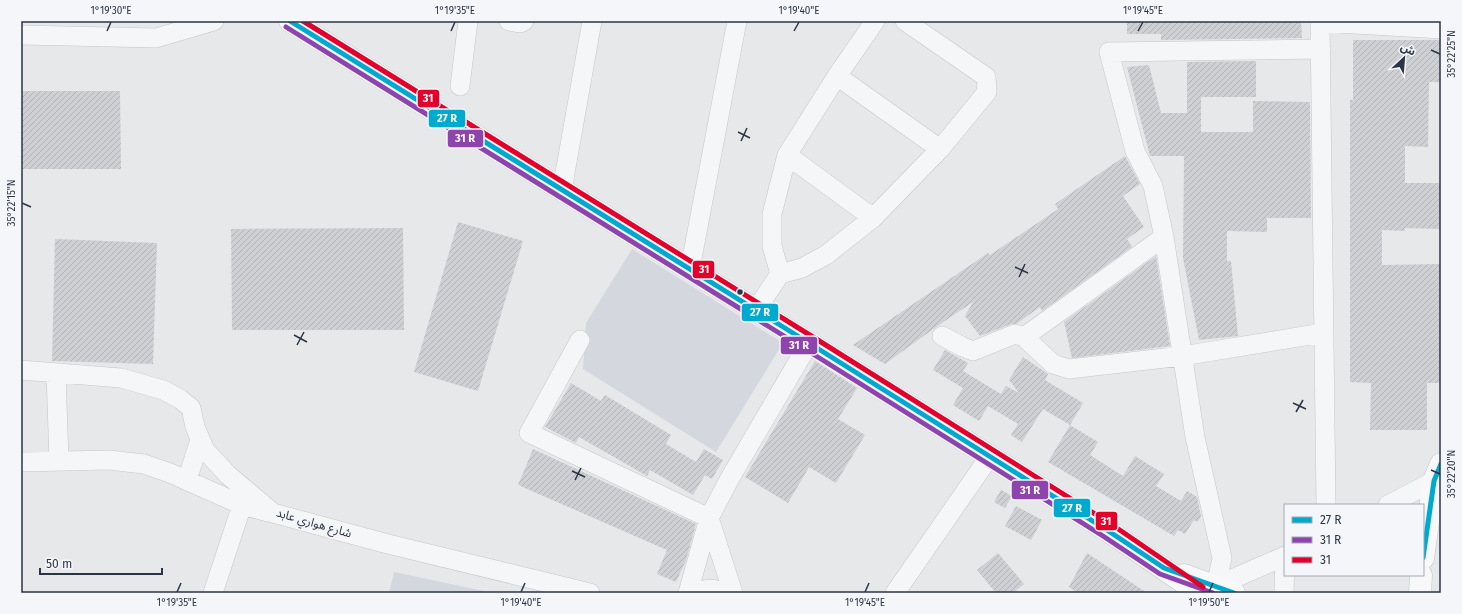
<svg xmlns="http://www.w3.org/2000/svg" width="1462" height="614" viewBox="0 0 1462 614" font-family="'Fira Sans','Noto Sans Arabic',sans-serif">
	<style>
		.built { fill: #d4d7dd }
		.building { fill: url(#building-hatch) }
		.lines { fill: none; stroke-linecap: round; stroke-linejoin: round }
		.minor-casing { stroke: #c4c6c8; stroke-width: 20 }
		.major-casing { stroke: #c2c5c8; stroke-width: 23 }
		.minor { stroke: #f5f6f7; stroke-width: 19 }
		.major { stroke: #f8f8f8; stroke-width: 22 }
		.bus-1-casing { stroke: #f4f6f9; stroke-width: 8 }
		.bus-2-casing { stroke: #f4f6f9; stroke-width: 8 }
		.bus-3-casing { stroke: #f4f6f9; stroke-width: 8 }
		.bus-1 { stroke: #00a9ce; stroke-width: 5 }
		.bus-2 { stroke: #8e44ad; stroke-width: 5 }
		.bus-3 { stroke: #e4002b; stroke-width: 5 }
		.ticks { fill: none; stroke: #2b3445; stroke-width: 1.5 }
		.bus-dot { fill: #2b3445; stroke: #f4f6f9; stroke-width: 1.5 }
		.labels { text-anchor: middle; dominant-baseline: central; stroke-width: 4; stroke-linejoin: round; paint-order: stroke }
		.street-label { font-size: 12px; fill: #2b3445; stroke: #f4f6f9 }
		.line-badge { stroke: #f4f6f9; stroke-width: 1.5 }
		.badge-label { font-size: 11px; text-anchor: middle; font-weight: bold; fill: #fff }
		.neatline { fill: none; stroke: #2b3445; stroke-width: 1.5 }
		.ticks-label { font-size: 10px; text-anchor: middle; fill: #2b3445 }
	</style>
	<defs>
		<pattern id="building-hatch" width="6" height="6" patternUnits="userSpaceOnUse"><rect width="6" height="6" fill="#ced0d3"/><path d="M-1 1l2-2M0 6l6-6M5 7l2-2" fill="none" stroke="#b1b3b6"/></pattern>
	</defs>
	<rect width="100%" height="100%" fill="#e6e8ea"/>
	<path class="built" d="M 632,249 L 783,343 L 716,452 L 583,369 L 586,323 Z
		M 394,572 L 493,593 L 389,593 Z"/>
	<path class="building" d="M 1127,21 L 1301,21 L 1302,38 L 1161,40 L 1161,34 L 1127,34 Z
		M 1353,40 L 1441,40 L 1441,82 L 1429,82 L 1428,147 L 1405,146 L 1405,183 L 1441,183 L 1441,229 L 1405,228 L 1405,231 L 1382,230 L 1382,265 L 1441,264 L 1441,383 L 1427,383 L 1427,430 L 1370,430 L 1371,383 L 1350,382 L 1350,100 L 1353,100 Z
		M 1256,61 L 1256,97 L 1201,97 L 1201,132 L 1253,132 L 1253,101 L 1310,102 L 1311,218 L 1267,218 L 1267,232 L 1227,231 L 1227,261 L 1231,261 L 1238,336 L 1199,340 L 1183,258 L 1184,156 L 1150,156 L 1127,67 L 1149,65 L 1161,113 L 1187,113 L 1187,62 Z
		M 21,91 L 120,91 L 121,169 L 21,169 Z
		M 1125,156 L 1140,184 L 1123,196 L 1144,227 L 1127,239 L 1132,247 L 1042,311 L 1040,307 L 1016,324 L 1011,324 L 980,336 L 965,316 L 973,302 L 936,327 L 885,364 L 853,345 L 988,253 L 990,255 L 1058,209 L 1055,204 Z
		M 458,222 L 523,241 L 478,391 L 414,372 Z
		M 403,228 L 404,330 L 232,330 L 231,229 Z
		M 55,239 L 157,243 L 153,364 L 52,361 Z
		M 1156,256 L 1170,346 L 1072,358 L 1064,322 Z
		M 945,350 L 968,363 L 963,371 L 1001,394 L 1006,386 L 1019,393 L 1009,380 L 1023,357 L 1048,374 L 1045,380 L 1083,403 L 1070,425 L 1043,409 L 1022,442 L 1011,435 L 1018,424 L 988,406 L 979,421 L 953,405 L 963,388 L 933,370 Z
		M 815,361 L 857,388 L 838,419 L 865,435 L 836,483 L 809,467 L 788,503 L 745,477 Z
		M 571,383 L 601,401 L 605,395 L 671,435 L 666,444 L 696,462 L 704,449 L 723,460 L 712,479 L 705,475 L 693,495 L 650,470 L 647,476 L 579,437 L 576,443 L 545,427 Z
		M 1070,425 L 1098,442 L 1090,455 L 1123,476 L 1135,456 L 1164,474 L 1156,486 L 1181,501 L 1187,491 L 1197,497 L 1201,516 L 1198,522 L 1194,520 L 1185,534 L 1178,530 L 1174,536 L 1048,462 Z
		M 533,449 L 696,524 L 686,560 L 676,582 L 657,574 L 667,550 L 518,485 Z
		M 1001,490 L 1012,496 L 1005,508 L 994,502 Z
		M 1016,506 L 1042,520 L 1031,540 L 1005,526 Z
		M 998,553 L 1024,584 L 1013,593 L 996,593 L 977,570 Z
		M 1087,553 L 1147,593 L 1078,593 L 1069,587 Z"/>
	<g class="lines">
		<defs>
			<path id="minor" d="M 509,21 L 520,23 L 524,21
				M 1320,21 L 1326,505
				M 1320,22 L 1441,29
				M 21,35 L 156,38 L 214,21
				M 837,76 L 940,149
				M 460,86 L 468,21
				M 787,155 L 873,218
				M 562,190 L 592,21
				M 690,269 L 737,21
				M 780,274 L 772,246 L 772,214 L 787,155 L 837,76 L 875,21
				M 756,310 L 780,274 L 802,268 L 826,255 L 873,218 L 940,149 L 987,92 L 986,77 L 905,21
				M 942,336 L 963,347 L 973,351 L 1015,334 L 1024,337 L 1053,364 L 1069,369 L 1182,356 L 1323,333
				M 1024,337 L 1164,237
				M 580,340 L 529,433 L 709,518 L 733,593
				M 21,370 L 121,378 L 163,390 L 180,399 L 191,408 L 195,427 L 205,450 L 228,475 L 273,513 L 388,544 L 590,593
				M 56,373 L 59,461
				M 21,462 L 109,460 L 144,464 L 170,473 L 242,505 L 268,512
				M 187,480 L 200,440
				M 1388,505 L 1434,481 L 1441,479
				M 1216,586 L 1222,558 L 1195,437 L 1164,237 L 1153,186 L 1135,151 L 1109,52 L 1321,49
				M 1216,586 L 1285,556
				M 213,593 L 242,505
				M 688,593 L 709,518 L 730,478 L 809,343
				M 696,593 C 705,589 713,587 722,593
				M 895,593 L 990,456
				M 1284,593 L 1285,556"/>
			<path id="major" d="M 290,21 L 809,343 L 1107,530 L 1199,593
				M 1423,558 L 1434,481 L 1441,464
				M 1184,575 L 1234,593
				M 1420,593 L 1421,575"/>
		</defs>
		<use href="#minor" class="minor-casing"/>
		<use href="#major" class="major-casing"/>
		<use href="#minor" class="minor"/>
		<use href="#major" class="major"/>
		<defs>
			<path id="bus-1" d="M 290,21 L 809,343 L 1107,530 L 1164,568 L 1234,593
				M 1423,558 L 1434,481 L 1441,464"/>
			<path id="bus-2" d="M 286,27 L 805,349 L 1103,536 L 1160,574 L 1213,593"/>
			<path id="bus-3" d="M 303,21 L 813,337 L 1111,524 L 1203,587"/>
		</defs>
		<use href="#bus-1" class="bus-1-casing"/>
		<use href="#bus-2" class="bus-2-casing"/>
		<use href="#bus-3" class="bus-3-casing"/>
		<use href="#bus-1" class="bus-1"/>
		<use href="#bus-2" class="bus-2"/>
		<use href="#bus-3" class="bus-3"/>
	</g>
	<path class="ticks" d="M 107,31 L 111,22M 451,31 L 455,22M 794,31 L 799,22M 1138,31 L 1143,22M 1431,50 L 1440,54M 738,132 L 750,138M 741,141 L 747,128M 22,203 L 31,207M 1015,267 L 1028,273M 1019,277 L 1025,264M 294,335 L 307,342M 297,345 L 304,332M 1293,403 L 1306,409M 1296,412 L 1303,400M 1431,470 L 1440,474M 572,471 L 585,477M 575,480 L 581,468M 177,592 L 181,583M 521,592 L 525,583M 865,592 L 869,583M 1209,592 L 1213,583"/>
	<circle class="bus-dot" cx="740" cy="292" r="3.5"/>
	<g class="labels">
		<g class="street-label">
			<text transform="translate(314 523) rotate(16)">شارع هواري عابد</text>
		</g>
	</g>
	<g class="line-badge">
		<rect x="417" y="89" width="23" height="19" rx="4" fill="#e4002b"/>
		<rect x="428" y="109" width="38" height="19" rx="4" fill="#00a9ce"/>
		<rect x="447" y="129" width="37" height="19" rx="4" fill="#8e44ad"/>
		<rect x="692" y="260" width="23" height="19" rx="4" fill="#e4002b"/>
		<rect x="741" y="303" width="38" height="19" rx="4" fill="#00a9ce"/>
		<rect x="780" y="336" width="38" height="19" rx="4" fill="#8e44ad"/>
		<rect x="1011" y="480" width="38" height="20" rx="4" fill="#8e44ad"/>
		<rect x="1053" y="498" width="38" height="20" rx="4" fill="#00a9ce"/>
		<rect x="1095" y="511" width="23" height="20" rx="4" fill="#e4002b"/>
	</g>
	<g class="badge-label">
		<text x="428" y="102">31</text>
		<text x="447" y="122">27 R</text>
		<text x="465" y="142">31 R</text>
		<text x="704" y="273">31</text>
		<text x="760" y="316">27 R</text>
		<text x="799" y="349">31 R</text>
		<text x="1030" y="494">31 R</text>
		<text x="1072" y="512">27 R</text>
		<text x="1106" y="525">31</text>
	</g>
	<rect width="1462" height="614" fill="none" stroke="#f4f6f9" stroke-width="44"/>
	<rect x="1284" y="504" width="140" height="72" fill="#f4f6f9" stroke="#a4a8b1"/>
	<rect x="1292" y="517" width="20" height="6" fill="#00a9ce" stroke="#a4a8b1"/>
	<text x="1320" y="524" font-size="12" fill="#2b3445">27 R</text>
	<rect x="1292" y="537" width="20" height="6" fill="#8e44ad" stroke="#a4a8b1"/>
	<text x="1320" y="544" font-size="12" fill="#2b3445">31 R</text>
	<rect x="1292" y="557" width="20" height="6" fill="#e4002b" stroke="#a4a8b1"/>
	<text x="1320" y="564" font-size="12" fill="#2b3445">31</text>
	<g transform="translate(1404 58) rotate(26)" stroke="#f4f6f9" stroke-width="3" paint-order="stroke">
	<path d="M0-3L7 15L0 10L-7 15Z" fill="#2b3445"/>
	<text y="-6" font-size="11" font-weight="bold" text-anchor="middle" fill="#2b3445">ش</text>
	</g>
	<path d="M40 568v6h122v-6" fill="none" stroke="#2b3445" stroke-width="2"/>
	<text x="46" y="568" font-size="12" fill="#2b3445" stroke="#f4f6f9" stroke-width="3" paint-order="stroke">50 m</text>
	<rect x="22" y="22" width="1418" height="570" class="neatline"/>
	<g class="ticks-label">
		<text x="111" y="14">1°19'30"E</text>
		<text x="455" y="14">1°19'35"E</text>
		<text x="799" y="14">1°19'40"E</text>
		<text x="1143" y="14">1°19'45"E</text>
		<text transform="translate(1451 54) rotate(-90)" y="4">35°22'25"N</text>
		<text transform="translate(11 203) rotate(-90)" y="4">35°22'15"N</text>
		<text transform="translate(1451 474) rotate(-90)" y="4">35°22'20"N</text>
		<text x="177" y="606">1°19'35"E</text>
		<text x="521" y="606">1°19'40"E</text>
		<text x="865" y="606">1°19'45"E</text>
		<text x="1209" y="606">1°19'50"E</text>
	</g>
</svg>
